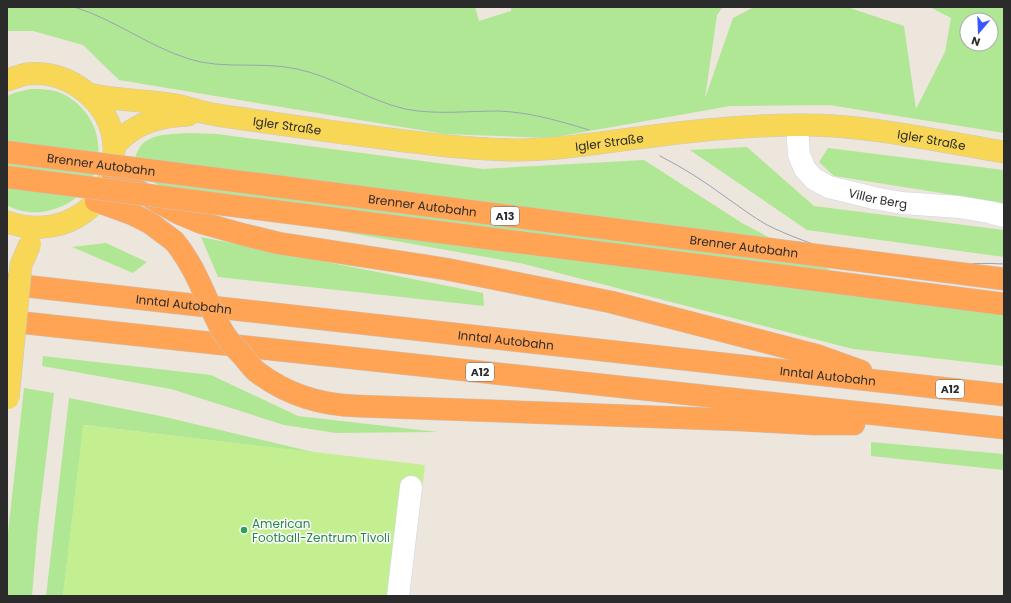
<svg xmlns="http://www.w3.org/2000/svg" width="1011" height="603" viewBox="0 0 1011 603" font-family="Poppins,sans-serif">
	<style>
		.green { fill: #afe795; fill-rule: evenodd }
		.pitch { fill: #c4ef90 }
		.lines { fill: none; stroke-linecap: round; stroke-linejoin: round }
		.minor-casing { stroke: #d1d4e4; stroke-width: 23 }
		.major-casing { stroke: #c8c8c8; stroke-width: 23 }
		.highway-casing { stroke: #c8c8c8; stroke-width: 23 }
		.minor { stroke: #fff; stroke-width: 22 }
		.major { stroke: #f9d756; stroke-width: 22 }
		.highway { stroke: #ffa355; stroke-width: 22 }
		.tram { stroke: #9ea1b6; stroke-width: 1 }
		.major-bridge-casing { stroke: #c8c8c8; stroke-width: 23; stroke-linecap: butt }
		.highway-bridge-casing { stroke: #c8c8c8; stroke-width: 23; stroke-linecap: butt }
		.major-bridge { stroke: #f9d756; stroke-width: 22 }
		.highway-bridge { stroke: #ffa355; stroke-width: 22 }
		.leisure-dot { fill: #2e9e5b; stroke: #fff; stroke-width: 1.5 }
		.labels { text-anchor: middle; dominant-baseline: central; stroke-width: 3; stroke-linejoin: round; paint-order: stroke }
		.shield { fill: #fff; stroke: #6b6b6b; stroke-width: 1 }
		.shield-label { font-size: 11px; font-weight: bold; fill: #2b2b2b }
		.street-label { font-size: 12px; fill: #2b2b2b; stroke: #fff }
		.leisure-label { font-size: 12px; fill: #27864d; stroke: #fff; text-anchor: start }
	</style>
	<rect width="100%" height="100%" fill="#ede6dc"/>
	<path class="green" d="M 7,7 L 475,7 L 479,21 L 511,11 L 511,7 L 723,7 L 717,15 L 705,98 L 733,18 L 754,7 L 847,7 L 904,26 L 916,109 L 945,52 L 951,18 L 930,7 L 1004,7 L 1004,133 L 829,105 L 730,106 L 550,138 L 444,134 L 119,80 L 83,45 L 33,31 L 7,31 ZM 967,20 L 991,20 L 991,44 L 967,44 Z
		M 30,89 C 41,89 52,89 63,94 C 115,120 109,196 51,210 C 37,214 20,213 7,205 L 7,96 L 14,93 Z
		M 190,133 L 217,134 L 483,169 L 644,160 L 742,223 L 836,273 L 1004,299 L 1004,366 L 853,349 L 520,263 L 208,208 L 133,173 C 135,133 157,135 190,133 Z
		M 747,147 L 814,206 L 1004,230 L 1004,257 L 807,230 L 690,150 Z
		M 828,148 L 1004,170 L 1004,203 L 834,176 L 819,162 Z
		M 201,237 L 483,293 L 484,306 L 218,277 Z
		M 106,243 L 147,262 L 133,273 L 72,247 Z
		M 43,356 L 211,375 L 298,416 L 438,432 L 336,433 L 284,425 L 171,389 L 42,366 Z
		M 24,388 L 54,393 L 38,525 L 32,596 L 7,596 L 7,542 Z
		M 69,398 L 165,417 L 317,453 L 84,425 L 63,596 L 46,596 Z
		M 871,442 L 1004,454 L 1004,470 L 871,456 Z"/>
	<path class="pitch" d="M 83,425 L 425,465 L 409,596 L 63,596 Z"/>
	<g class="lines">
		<defs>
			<g id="minor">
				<path id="s1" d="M 797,125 L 799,155 L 805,169 L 814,179 L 829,187 L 874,198 L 902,203 L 959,207 L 989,212 L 1004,216"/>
				<path d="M 398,596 L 411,487"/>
			</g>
			<g id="major">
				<path d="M 7,80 C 14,78 21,75 27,74 C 70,69 111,103 114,145 C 115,150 113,155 113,160 C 107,214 55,239 7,222"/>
				<path id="s2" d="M 89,94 C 117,101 147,100 176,105 C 190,108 203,113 217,115 C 256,121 296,126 336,132 C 396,140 456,149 516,150 C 563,150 608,141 654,136 C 701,130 750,125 797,125 C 867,124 936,141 1004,152"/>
				<path d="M 114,146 C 134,123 159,116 188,115"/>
			</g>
			<g id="highway">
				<path d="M 112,172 L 137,190 L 178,213 L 202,223 L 245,235 L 278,243 L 446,269 L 611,302 L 819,356 L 861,371"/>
				<path d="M 96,201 L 132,214 L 150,223 L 174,241"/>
				<path id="s3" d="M 7,284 L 1004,395"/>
				<path d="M 7,321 L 1004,428"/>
				<path d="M 357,406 L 740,420 L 815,424 L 854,424"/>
			</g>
		</defs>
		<use href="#minor" class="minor-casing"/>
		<use href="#major" class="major-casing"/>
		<use href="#highway" class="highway-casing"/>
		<use href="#minor" class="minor"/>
		<use href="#major" class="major"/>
		<use href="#highway" class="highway"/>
		<path class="tram" d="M 74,7 C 114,19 148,46 189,59 C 224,70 261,61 297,69 C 335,77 367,100 405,109 C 436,115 466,111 498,111 C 529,112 560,121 589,130
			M 660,156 C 684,168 705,182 727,198 C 740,207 753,217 767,225 C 812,247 864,261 913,264 C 943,266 974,262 1004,264"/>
		<defs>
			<path id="major-bridge" d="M 8,398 L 21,265 L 30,244"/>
			<g id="highway-bridge">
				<path id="s4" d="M 7,152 L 1004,279"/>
				<path d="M 7,177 L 1004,304"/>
				<path d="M 174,241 C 197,268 206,302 223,332 C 228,341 236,349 243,356 C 247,361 252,368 257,372 C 286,394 321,405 357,406"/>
			</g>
		</defs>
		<use href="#major-bridge" class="major-bridge-casing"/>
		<use href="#highway-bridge" class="highway-bridge-casing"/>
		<use href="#major-bridge" class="major-bridge"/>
		<use href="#highway-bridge" class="highway-bridge"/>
	</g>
	<circle class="leisure-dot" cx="244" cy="530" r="4"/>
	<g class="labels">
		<g class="shield">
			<rect x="491" y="207" width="28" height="18" rx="3"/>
			<rect x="466" y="363" width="28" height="18" rx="3"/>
			<rect x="936" y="380" width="28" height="18" rx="3"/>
		</g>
		<g class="shield-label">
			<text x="505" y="216">A13</text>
			<text x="480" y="372">A12</text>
			<text x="950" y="389">A12</text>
		</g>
		<g class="street-label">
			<text stroke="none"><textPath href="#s2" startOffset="201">Igler Straße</textPath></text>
			<text stroke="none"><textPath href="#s2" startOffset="849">Igler Straße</textPath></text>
			<text stroke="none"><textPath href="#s2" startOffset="525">Igler Straße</textPath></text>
			<text stroke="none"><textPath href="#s4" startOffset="95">Brenner Autobahn</textPath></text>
			<text stroke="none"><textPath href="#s1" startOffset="126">Viller Berg</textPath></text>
			<text stroke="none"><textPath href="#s4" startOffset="419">Brenner Autobahn</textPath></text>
			<text stroke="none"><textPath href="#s4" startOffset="743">Brenner Autobahn</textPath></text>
			<text stroke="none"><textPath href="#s3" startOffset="178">Inntal Autobahn</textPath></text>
			<text stroke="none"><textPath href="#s3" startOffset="502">Inntal Autobahn</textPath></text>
			<text stroke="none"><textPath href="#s3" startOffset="826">Inntal Autobahn</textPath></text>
		</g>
		<g class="leisure-label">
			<text x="252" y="523">American<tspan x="252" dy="14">Football-Zentrum Tivoli</tspan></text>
		</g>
	</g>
	<rect width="1011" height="603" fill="none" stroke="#2b2b2b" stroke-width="16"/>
	<g transform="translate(979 32) rotate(199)"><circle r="19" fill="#ffffff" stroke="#aaaaaa"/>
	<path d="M0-3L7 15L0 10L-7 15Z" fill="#3757ff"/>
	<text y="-6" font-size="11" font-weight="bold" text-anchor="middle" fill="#2b2b2b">N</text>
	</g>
</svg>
